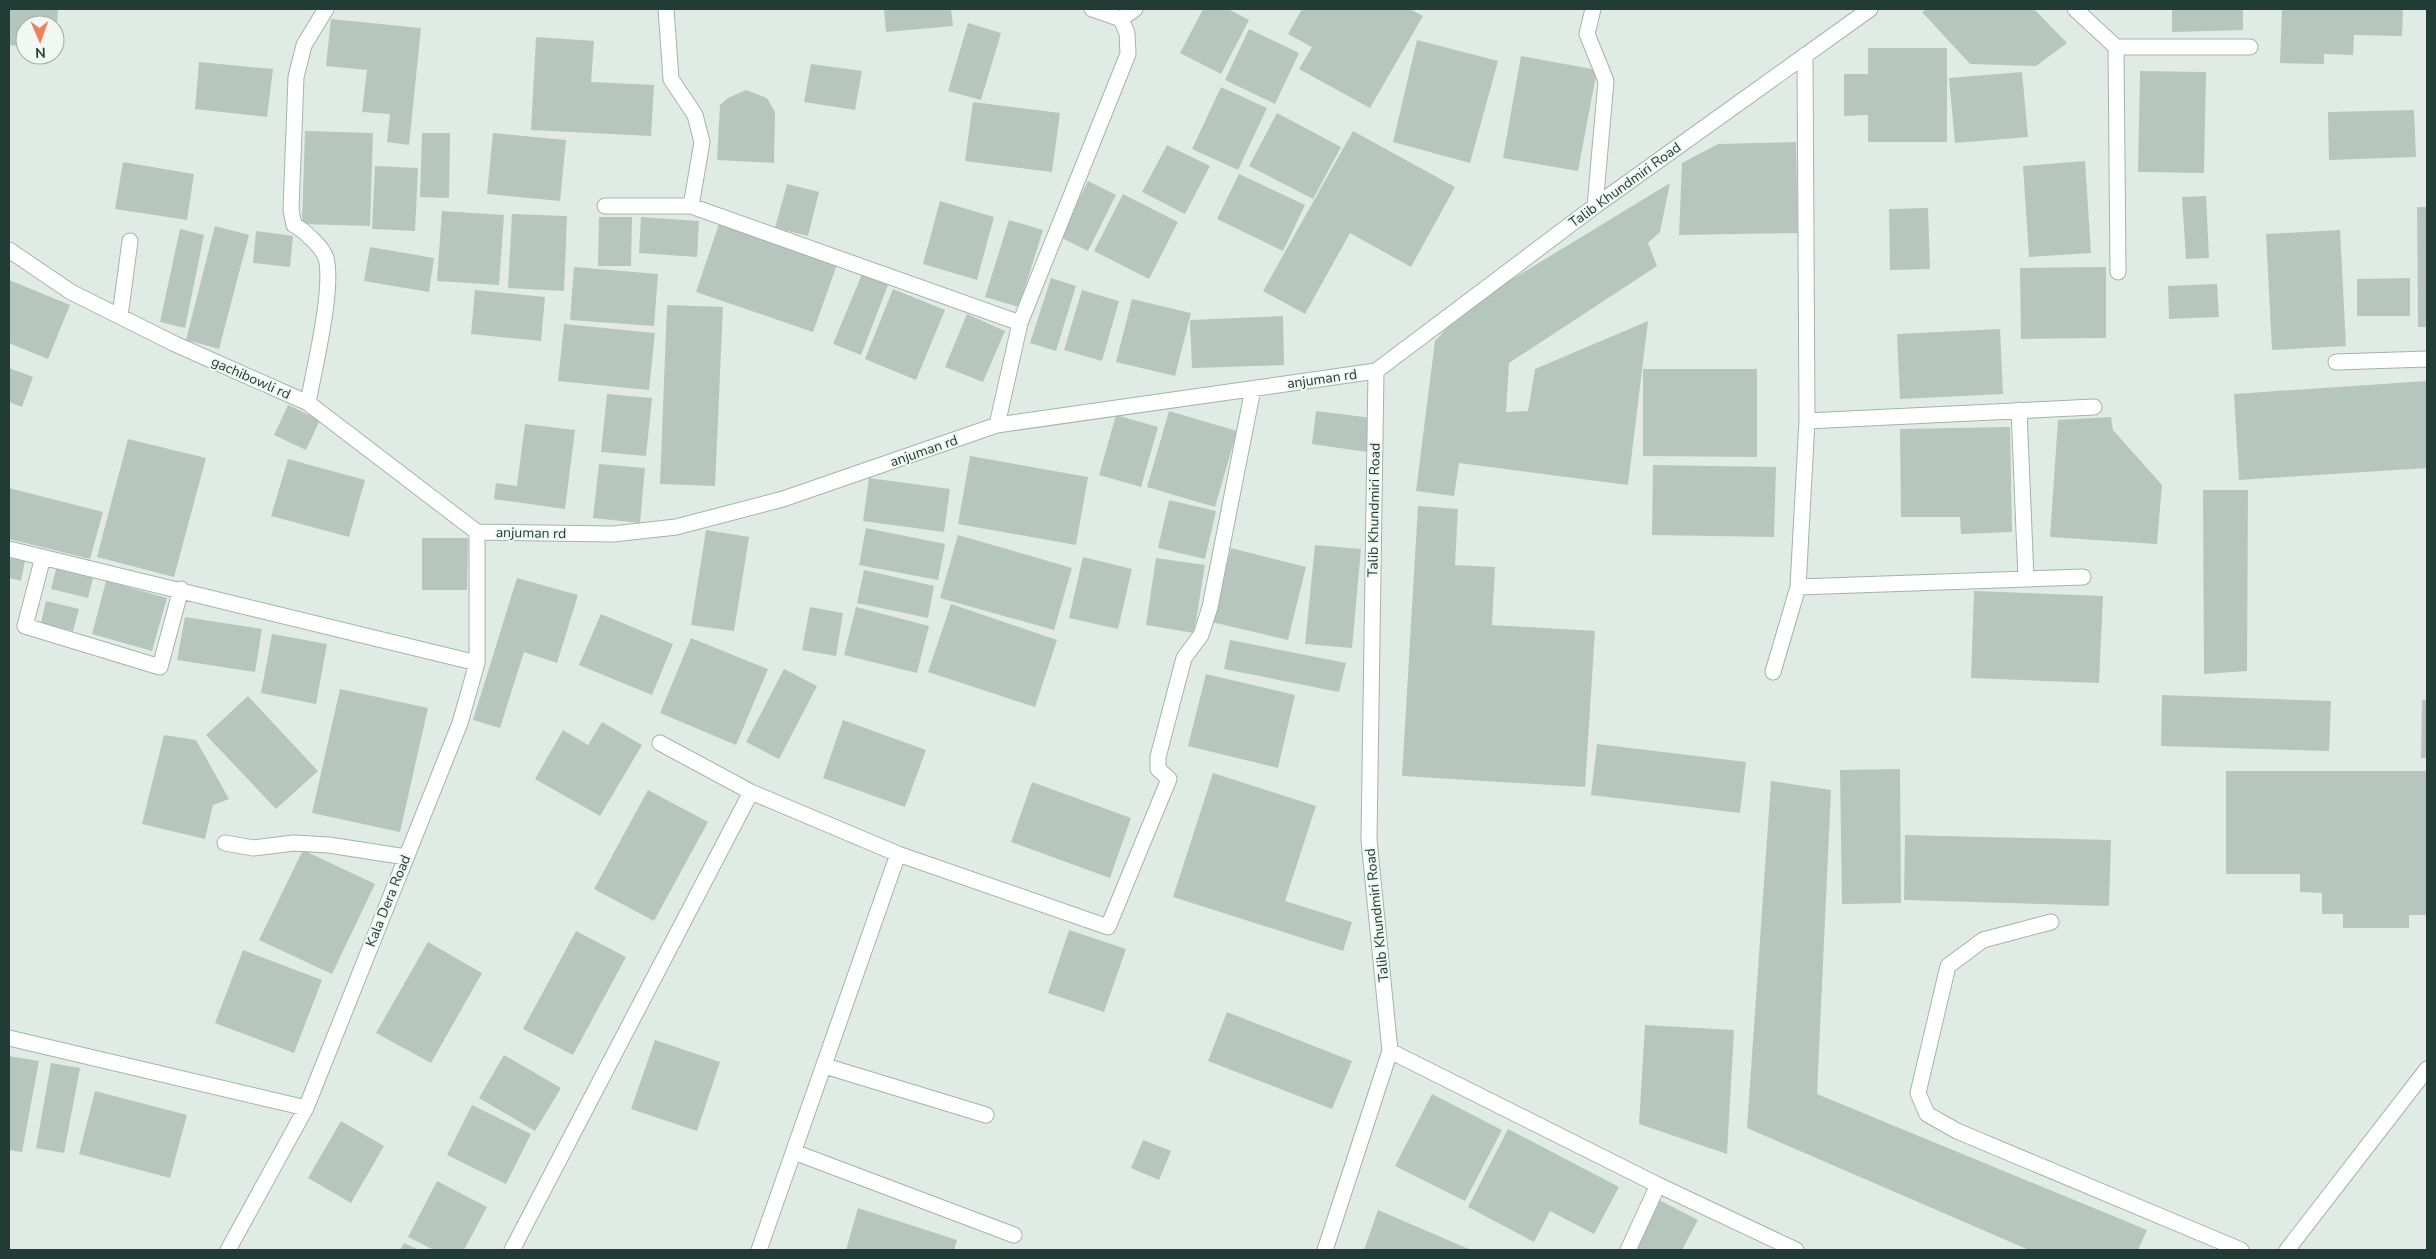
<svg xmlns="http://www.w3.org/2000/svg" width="2436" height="1259" viewBox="0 0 2436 1259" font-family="'Nunito Sans',sans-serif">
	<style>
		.building { fill: #b6c6bf }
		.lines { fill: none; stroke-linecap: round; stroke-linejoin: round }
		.minor-casing { stroke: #a3b3ad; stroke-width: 17 }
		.minor { stroke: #fff; stroke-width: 15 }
		.labels { text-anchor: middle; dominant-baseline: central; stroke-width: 4; stroke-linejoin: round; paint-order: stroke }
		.street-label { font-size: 14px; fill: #213c35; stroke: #f1f8f4 }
	</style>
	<rect width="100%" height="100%" fill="#e0ebe6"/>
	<path class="building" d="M 9,9 L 58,9 L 57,25 L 25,25 L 25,47 L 9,45 Z
		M 884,9 L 951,9 L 953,26 L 886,32 Z
		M 1203,9 L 1228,9 L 1249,20 L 1221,74 L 1180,53 Z
		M 1302,9 L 1410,9 L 1423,16 L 1370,108 L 1299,69 L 1312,47 L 1288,34 Z
		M 1926,9 L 2034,9 L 2067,43 L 2036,66 L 1970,64 L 1922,12 Z
		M 2172,9 L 2243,9 L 2243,30 L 2172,32 Z
		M 2282,9 L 2403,9 L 2402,36 L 2354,35 L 2353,55 L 2324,54 L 2324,64 L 2280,63 Z
		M 331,19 L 421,28 L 409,145 L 387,142 L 390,114 L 362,112 L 367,70 L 326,66 Z
		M 968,23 L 1001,33 L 981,100 L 948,91 Z
		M 1249,29 L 1299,53 L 1275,104 L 1225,80 Z
		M 536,37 L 594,41 L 591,82 L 654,85 L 651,136 L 531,130 Z
		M 1417,40 L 1498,61 L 1470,163 L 1393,142 Z
		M 1868,48 L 1947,48 L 1947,142 L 1868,142 L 1868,115 L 1844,116 L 1844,74 L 1868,74 Z
		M 1521,56 L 1597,70 L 1578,171 L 1503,158 Z
		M 199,62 L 273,69 L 267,117 L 195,109 Z
		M 811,64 L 862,71 L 855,110 L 804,102 Z
		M 2140,71 L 2206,72 L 2204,173 L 2138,172 Z
		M 2022,72 L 2028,137 L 1955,143 L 1949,78 Z
		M 1221,87 L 1267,108 L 1238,170 L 1192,149 Z
		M 746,90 L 767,98 L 775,112 L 774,163 L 717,160 L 720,105 L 728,98 Z
		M 973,102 L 1060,113 L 1052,172 L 965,161 Z
		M 2414,110 L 2416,157 L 2329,160 L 2328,112 Z
		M 1277,113 L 1341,147 L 1313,199 L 1249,166 Z
		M 305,131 L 373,133 L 370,226 L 302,224 Z
		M 1353,131 L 1455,187 L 1411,267 L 1350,233 L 1305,314 L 1263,291 Z
		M 422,133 L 450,133 L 449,198 L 420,197 Z
		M 493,133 L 566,140 L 560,201 L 487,194 Z
		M 1796,142 L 1798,233 L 1679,235 L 1682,163 L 1718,144 Z
		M 1167,145 L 1210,166 L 1185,214 L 1142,192 Z
		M 2085,161 L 2091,253 L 2029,257 L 2023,166 Z
		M 123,162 L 194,174 L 187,220 L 115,209 Z
		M 375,166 L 418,168 L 415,231 L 372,229 Z
		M 1239,174 L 1305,205 L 1283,251 L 1217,219 Z
		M 1088,181 L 1116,195 L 1088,251 L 1060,237 Z
		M 1670,183 L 1660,232 L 1648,243 L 1657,266 L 1509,363 L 1506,412 L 1528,411 L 1535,369 L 1648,321 L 1628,485 L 1459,463 L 1454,496 L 1416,491 L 1435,341 L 1465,308 Z
		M 787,184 L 819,192 L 808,236 L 775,228 Z
		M 1123,194 L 1178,222 L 1149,279 L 1094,251 Z
		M 2206,196 L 2209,258 L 2186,259 L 2182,197 Z
		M 940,201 L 994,217 L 977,280 L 923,264 Z
		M 2417,207 L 2427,207 L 2427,327 L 2418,327 Z
		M 1928,208 L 1930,269 L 1890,270 L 1889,209 Z
		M 442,211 L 504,215 L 499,285 L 437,281 Z
		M 512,214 L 567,216 L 564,291 L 508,288 Z
		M 599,217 L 632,217 L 631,266 L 598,266 Z
		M 641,217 L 699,221 L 697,257 L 639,253 Z
		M 1009,220 L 1043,230 L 1019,307 L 985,297 Z
		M 720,221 L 838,262 L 813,332 L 696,292 Z
		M 215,226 L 249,235 L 219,349 L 186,340 Z
		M 180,229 L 204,235 L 185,328 L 160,322 Z
		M 2340,230 L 2346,346 L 2272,350 L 2266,234 Z
		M 256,231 L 293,236 L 290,267 L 253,263 Z
		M 370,247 L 434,258 L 429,292 L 364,281 Z
		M 574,267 L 658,274 L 654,326 L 570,320 Z
		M 2106,267 L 2106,338 L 2021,339 L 2020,268 Z
		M 862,274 L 888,285 L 861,355 L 833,344 Z
		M 1051,278 L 1076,286 L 1056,351 L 1030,343 Z
		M 2410,278 L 2410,316 L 2357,316 L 2357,279 Z
		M 9,280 L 70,305 L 48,359 L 9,343 Z
		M 2217,284 L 2219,317 L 2169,319 L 2168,286 Z
		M 893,289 L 945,310 L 916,380 L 865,359 Z
		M 475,290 L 545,297 L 541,341 L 471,334 Z
		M 1082,290 L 1119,301 L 1102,361 L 1064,350 Z
		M 1132,299 L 1191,313 L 1175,376 L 1116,362 Z
		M 667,305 L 723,307 L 715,486 L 660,484 Z
		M 967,314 L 1005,331 L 983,382 L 945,367 Z
		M 1283,316 L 1284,365 L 1192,368 L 1190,320 Z
		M 564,324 L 655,333 L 649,390 L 558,381 Z
		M 2000,329 L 2003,394 L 1900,399 L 1897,334 Z
		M 9,368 L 33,377 L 22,407 L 9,402 Z
		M 1643,369 L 1757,369 L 1757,457 L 1643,456 Z
		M 2427,381 L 2427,468 L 2239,480 L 2234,394 Z
		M 607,394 L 652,398 L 646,456 L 601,452 Z
		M 288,405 L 320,420 L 306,450 L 274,435 Z
		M 1169,411 L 1237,431 L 1215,507 L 1147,487 Z
		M 1316,411 L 1372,418 L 1367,452 L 1312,444 Z
		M 1116,415 L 1158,427 L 1141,487 L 1099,475 Z
		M 2111,417 L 2113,430 L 2162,485 L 2157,544 L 2050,537 L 2058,420 Z
		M 525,424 L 575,430 L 565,509 L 494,499 L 496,483 L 517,486 Z
		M 2010,427 L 2012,532 L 1961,534 L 1960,517 L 1901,517 L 1900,429 Z
		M 128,439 L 206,458 L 174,577 L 97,557 Z
		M 970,456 L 1088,477 L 1076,545 L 958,524 Z
		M 288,459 L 365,480 L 349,537 L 271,516 Z
		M 599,464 L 645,468 L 640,523 L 593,518 Z
		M 1653,465 L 1776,467 L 1774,537 L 1652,535 Z
		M 869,478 L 950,489 L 944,532 L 863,521 Z
		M 9,488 L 103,512 L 90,559 L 9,539 Z
		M 2203,490 L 2248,490 L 2247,671 L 2204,674 Z
		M 1169,500 L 1216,511 L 1205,559 L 1158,548 Z
		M 1418,506 L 1458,509 L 1455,565 L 1495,567 L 1492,625 L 1595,631 L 1585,787 L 1402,776 Z
		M 866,528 L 945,544 L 938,580 L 859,565 Z
		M 706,530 L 749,537 L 734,631 L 691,625 Z
		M 958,535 L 1072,568 L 1054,630 L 940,598 Z
		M 422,538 L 468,538 L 467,590 L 422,590 Z
		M 1315,545 L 1361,549 L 1352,648 L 1305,644 Z
		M 1231,548 L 1306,567 L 1288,640 L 1212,622 Z
		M 1083,557 L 1132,569 L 1118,629 L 1069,618 Z
		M 9,558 L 25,561 L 21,581 L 9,578 Z
		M 1156,558 L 1205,565 L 1194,633 L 1146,625 Z
		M 57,565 L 94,574 L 88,598 L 51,589 Z
		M 864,570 L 934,586 L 928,618 L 857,603 Z
		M 517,578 L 578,595 L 557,663 L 524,652 L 500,728 L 473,720 Z
		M 106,581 L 167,598 L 152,651 L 92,634 Z
		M 1974,591 L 2103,596 L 2099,683 L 1971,678 Z
		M 46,601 L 79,609 L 73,631 L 41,623 Z
		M 951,604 L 1057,640 L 1035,707 L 928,672 Z
		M 810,607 L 843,613 L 836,656 L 802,650 Z
		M 856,607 L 929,626 L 917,673 L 844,655 Z
		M 601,614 L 673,644 L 652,695 L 579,665 Z
		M 185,617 L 262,629 L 255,672 L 177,660 Z
		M 272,634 L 327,644 L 316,704 L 261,693 Z
		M 691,638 L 768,669 L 736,745 L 660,713 Z
		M 1230,640 L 1346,663 L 1339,692 L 1224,669 Z
		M 784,669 L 817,686 L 779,759 L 746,742 Z
		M 1206,674 L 1295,695 L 1278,768 L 1188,746 Z
		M 340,689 L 428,708 L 400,832 L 312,813 Z
		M 2162,695 L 2331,701 L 2329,751 L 2161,746 Z
		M 248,696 L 318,771 L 276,809 L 206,735 Z
		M 2422,700 L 2427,700 L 2427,758 L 2421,758 Z
		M 843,720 L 926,750 L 905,807 L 823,778 Z
		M 602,722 L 642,745 L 600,816 L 535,779 L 563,730 L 588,745 Z
		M 164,735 L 196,740 L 229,799 L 213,805 L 205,839 L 142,824 Z
		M 1597,744 L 1746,762 L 1740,813 L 1591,795 Z
		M 1900,769 L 1901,903 L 1842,904 L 1840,770 Z
		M 2226,771 L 2427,771 L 2427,915 L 2409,915 L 2409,928 L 2343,928 L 2343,914 L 2322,914 L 2322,893 L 2300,892 L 2300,874 L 2226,874 Z
		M 1213,773 L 1316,806 L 1285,901 L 1352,922 L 1343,951 L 1173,897 Z
		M 1771,781 L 1831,790 L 1817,1094 L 2147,1230 L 2138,1250 L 2029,1250 L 1747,1128 Z
		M 1032,782 L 1131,818 L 1110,878 L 1011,842 Z
		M 648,790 L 708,822 L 654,921 L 594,889 Z
		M 1905,835 L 2111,840 L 2109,906 L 1904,900 Z
		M 303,850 L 375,884 L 332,974 L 259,940 Z
		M 1069,930 L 1126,949 L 1104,1012 L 1048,993 Z
		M 576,931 L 626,957 L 573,1055 L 523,1029 Z
		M 428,942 L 482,973 L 431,1063 L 376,1033 Z
		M 243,950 L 322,980 L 294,1053 L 215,1023 Z
		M 1227,1012 L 1352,1061 L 1332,1109 L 1208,1061 Z
		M 1645,1025 L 1734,1030 L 1727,1154 L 1639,1124 Z
		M 655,1040 L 720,1062 L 697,1131 L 631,1109 Z
		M 504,1055 L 561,1088 L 535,1131 L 479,1098 Z
		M 9,1056 L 39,1061 L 22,1152 L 9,1150 Z
		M 51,1063 L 80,1068 L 64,1153 L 36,1148 Z
		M 95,1091 L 187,1115 L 170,1178 L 79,1154 Z
		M 1432,1094 L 1502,1130 L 1465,1201 L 1395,1166 Z
		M 472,1105 L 531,1134 L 506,1184 L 447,1155 Z
		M 341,1121 L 384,1146 L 351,1203 L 308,1178 Z
		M 1508,1129 L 1619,1187 L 1594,1234 L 1550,1211 L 1534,1242 L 1468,1207 Z
		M 1143,1140 L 1171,1151 L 1159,1180 L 1131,1168 Z
		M 437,1181 L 487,1207 L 464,1250 L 434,1250 L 408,1237 Z
		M 1659,1200 L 1698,1220 L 1682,1250 L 1633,1250 Z
		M 858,1208 L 957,1240 L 954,1250 L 846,1250 Z
		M 1378,1210 L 1471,1250 L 1364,1250 Z
		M 404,1243 L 419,1250 L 400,1250 Z"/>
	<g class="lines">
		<defs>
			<path id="minor" d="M 666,9 L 671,79 L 695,115 L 702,142 L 691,206
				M 1593,9 L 1587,34 L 1606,81 L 1595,206
				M 2075,9 L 2116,47 L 2118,272
				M 1121,19 L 1135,9
				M 2116,47 L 2250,47
				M 605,206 L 691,206 L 1020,323
				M 9,250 L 71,292 L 175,344 L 308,403 L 477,532
				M 120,316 L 130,241
				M 2336,362 L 2427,359
				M 308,403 C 314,369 334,289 326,258 C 323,248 304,230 294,225 L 291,210 L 296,77 L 304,45 L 326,9
				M 2019,410 L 2026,579
				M 1807,421 L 2094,407
				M 997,425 L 1020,323 L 1128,54 L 1127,33 L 1121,19 L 1092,9
				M 477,532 L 613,534 L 676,527 L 783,499 L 997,425 L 1376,371
				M 9,549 L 477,663
				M 43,557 L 25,626 L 160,667 L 181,589
				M 1798,587 L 2083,577
				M 1773,672 L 1798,587 L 1807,421 L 1805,55
				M 660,743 L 751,792 L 898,854 L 1108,927 L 1169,779 L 1158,769 L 1158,757 L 1184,658 L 1201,635 L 1210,607 L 1253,389
				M 225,843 L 253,848 L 294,843 L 329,845 L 406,857
				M 2051,922 L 1983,940 L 1948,966 L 1918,1093 L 1927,1114 L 1957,1131 L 2241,1250
				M 9,1038 L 306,1108
				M 1390,1051 L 1658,1185 L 1796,1250
				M 825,1066 L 986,1115
				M 794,1152 L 1014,1235
				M 228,1250 L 306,1108 L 460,723 L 477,663 L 477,532
				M 512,1250 L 751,792
				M 759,1250 L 898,854
				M 1325,1250 L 1390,1051 L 1369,840 L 1376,371 L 1595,206 L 1870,9
				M 1628,1250 L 1658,1185
				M 2287,1250 L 2427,1069"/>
		</defs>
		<use href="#minor" class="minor-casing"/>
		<use href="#minor" class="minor"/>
	</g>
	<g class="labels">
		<g class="street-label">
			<text transform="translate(1625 185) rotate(-36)">Talib Khundmiri Road</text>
			<text transform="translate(251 378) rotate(24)">gachibowli rd</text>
			<text transform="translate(1322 379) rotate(-8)">anjuman rd</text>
			<text transform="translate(924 451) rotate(-19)">anjuman rd</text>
			<text transform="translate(1374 510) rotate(-89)">Talib Khundmiri Road</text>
			<text transform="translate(531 533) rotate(1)">anjuman rd</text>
			<text transform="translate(388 901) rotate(-68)">Kala Dera Road</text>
			<text transform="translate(1377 915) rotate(-96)">Talib Khundmiri Road</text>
		</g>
	</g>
	<rect width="2436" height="1259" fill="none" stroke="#213c35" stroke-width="20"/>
	<g transform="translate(40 40) rotate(178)"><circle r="24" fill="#f1f8f4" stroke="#9eada8"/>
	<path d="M0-4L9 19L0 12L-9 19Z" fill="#f17f58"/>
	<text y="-8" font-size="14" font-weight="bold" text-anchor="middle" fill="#213c35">N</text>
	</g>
</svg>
